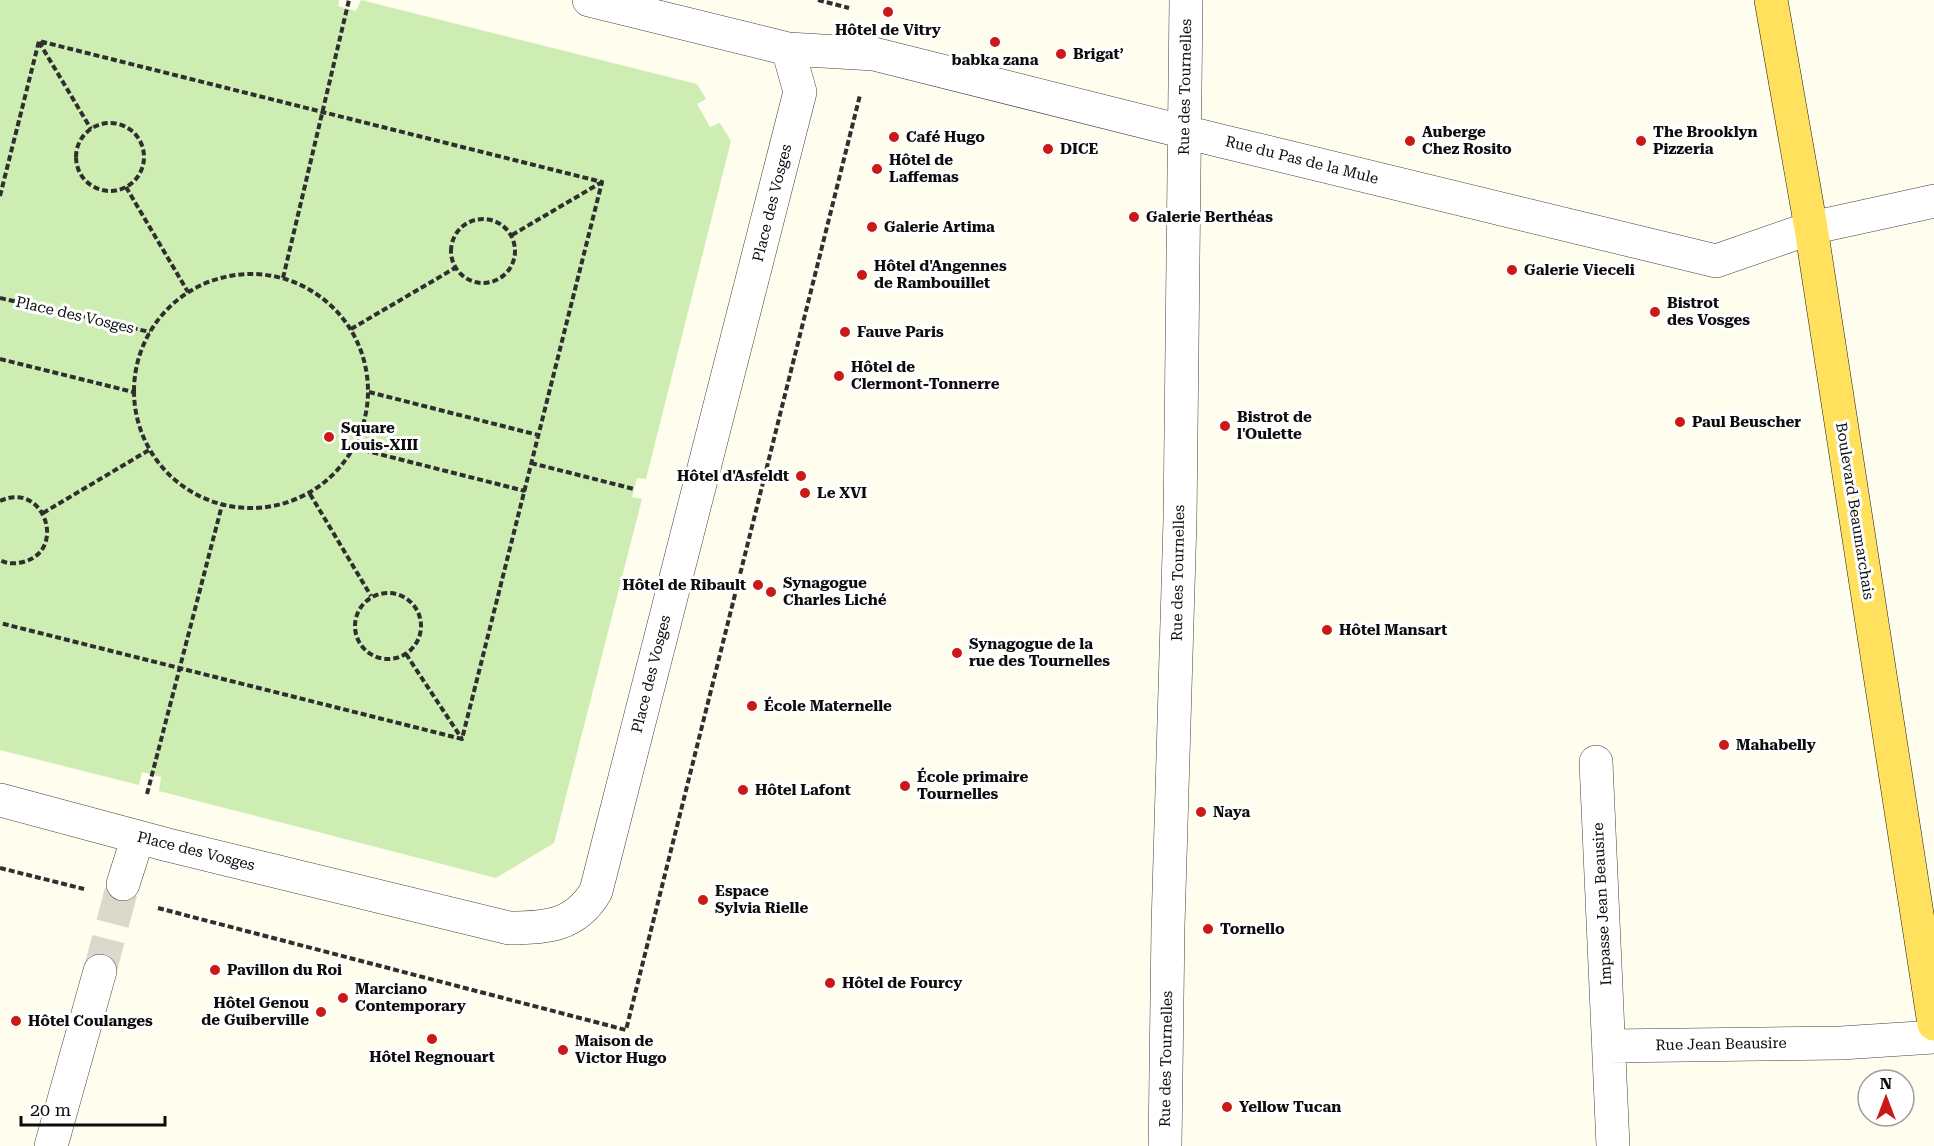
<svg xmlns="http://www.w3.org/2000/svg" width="1934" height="1146" viewBox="0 0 1934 1146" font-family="'Roboto Serif',serif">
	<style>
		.green { fill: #ceedb3 }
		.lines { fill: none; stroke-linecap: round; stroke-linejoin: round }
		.minor-tunnel { stroke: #dbd9cc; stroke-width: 33; stroke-dasharray: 33 16; stroke-linecap: butt }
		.minor-casing { stroke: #404040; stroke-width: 34 }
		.major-casing { stroke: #1e1e1e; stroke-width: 34 }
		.path { stroke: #2f2f2f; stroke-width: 4; stroke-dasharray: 6 3; stroke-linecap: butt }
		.minor { stroke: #fff; stroke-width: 33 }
		.major { stroke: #ffe15e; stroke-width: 33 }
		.poi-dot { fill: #ca1a18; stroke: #fff; stroke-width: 2 }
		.labels { text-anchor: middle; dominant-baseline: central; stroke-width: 6; stroke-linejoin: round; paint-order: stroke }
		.poi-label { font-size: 15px; font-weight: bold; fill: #0d0d0d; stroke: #fff; text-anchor: start }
		.street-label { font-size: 15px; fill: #0d0d0d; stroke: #fff }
	</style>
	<rect width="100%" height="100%" fill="#fffdee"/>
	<path class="green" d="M 0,0 L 339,0 L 338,6 L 356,11 L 361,0 L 697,84 L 706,99 L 697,104 L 710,127 L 720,123 L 731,141 L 646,479 L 637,478 L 632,497 L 642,499 L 554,843 L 496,878 L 159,791 L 161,777 L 142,772 L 139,785 L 0,750 Z"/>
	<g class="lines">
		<path class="minor-tunnel" d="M 100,971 L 123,884"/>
		<defs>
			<path id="minor" d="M 589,0 L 788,49 L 874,54 L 1217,140 L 1716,261 L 1811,228 L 1934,201
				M 1596,762 L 1613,1146
				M 0,800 L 168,845 L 509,928 C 546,928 576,926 596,891 L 800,92 L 788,49
				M 123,884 L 138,837
				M 1609,1046 L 1841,1043 L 1934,1037
				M 51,1146 L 100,971
				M 1165,1146 L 1168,926 L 1180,520 L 1186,0"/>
			<path id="major" d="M 1771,0 L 1811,228 L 1934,1024"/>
		</defs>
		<use href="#minor" class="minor-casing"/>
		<use href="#major" class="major-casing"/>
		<path class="path" d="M 818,0 L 849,8
			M 39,42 L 91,129
			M76 157a34 34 0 1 1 68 0a34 34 0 1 1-68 0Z
			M 126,187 L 188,292
			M 0,196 L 39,41 L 602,182 L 462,739 L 0,623
			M451 251a32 32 0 1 1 64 0a32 32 0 1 1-64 0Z
			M 512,235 L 602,182
			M134 391a117 117 0 1 1 234 0a117 117 0 1 1-234 0Z
			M 283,278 L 349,0
			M 0,298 L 150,332
			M 351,329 L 455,268
			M 0,359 L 133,392
			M 369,392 L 538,435
			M 355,448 L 525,491
			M 531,463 L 634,489
			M 310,494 L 371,596
			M 0,501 C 44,480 68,551 23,562 C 15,564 7,564 0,560
			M 43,513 L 149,450
			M355 626a33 33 0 1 1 66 0a33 33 0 1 1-66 0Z
			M 406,654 L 462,739
			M 147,794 L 222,505
			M 0,868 L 84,889
			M 158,908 L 626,1030 L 860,95"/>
		<use href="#minor" class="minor"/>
		<use href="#major" class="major"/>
	</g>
	<g class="poi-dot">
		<circle cx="888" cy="12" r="6"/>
		<circle cx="995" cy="42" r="6"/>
		<circle cx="1061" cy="54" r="6"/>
		<circle cx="894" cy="137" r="6"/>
		<circle cx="1410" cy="141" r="6"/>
		<circle cx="1641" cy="141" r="6"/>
		<circle cx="1048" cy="149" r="6"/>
		<circle cx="877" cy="169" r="6"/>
		<circle cx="1134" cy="217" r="6"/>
		<circle cx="872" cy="227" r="6"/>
		<circle cx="1512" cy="270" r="6"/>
		<circle cx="862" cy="275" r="6"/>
		<circle cx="1655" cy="312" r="6"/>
		<circle cx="845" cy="332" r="6"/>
		<circle cx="839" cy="376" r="6"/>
		<circle cx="1680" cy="422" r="6"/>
		<circle cx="1225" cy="426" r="6"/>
		<circle cx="329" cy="437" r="6"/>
		<circle cx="801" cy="476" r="6"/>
		<circle cx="805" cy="493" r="6"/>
		<circle cx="758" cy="585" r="6"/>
		<circle cx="771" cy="592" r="6"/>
		<circle cx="1327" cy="630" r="6"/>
		<circle cx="957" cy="653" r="6"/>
		<circle cx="752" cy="706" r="6"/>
		<circle cx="1724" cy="745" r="6"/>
		<circle cx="905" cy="786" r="6"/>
		<circle cx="743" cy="790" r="6"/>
		<circle cx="1201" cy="812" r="6"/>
		<circle cx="703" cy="900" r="6"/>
		<circle cx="1208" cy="929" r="6"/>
		<circle cx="215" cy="970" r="6"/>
		<circle cx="830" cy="983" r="6"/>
		<circle cx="343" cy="998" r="6"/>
		<circle cx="321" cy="1012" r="6"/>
		<circle cx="16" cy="1021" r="6"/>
		<circle cx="432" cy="1039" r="6"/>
		<circle cx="563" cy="1050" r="6"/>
		<circle cx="1227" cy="1107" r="6"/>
	</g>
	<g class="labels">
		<g class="poi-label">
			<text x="888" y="30" text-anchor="middle">Hôtel de Vitry</text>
			<text x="1073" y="54">Brigat’</text>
			<text x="995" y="60" text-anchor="middle">babka zana</text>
			<text x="1422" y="132">Auberge<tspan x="1422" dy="17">Chez Rosito</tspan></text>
			<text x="1653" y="132">The Brooklyn<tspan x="1653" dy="17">Pizzeria</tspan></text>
			<text x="906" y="137">Café Hugo</text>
			<text x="1060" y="149">DICE</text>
			<text x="889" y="160">Hôtel de<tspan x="889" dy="17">Laffemas</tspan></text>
			<text x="1146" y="217">Galerie Berthéas</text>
			<text x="884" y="227">Galerie Artima</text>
			<text x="874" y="266">Hôtel d'Angennes<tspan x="874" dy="17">de Rambouillet</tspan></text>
			<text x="1524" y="270">Galerie Vieceli</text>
			<text x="1667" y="303">Bistrot<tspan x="1667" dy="17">des Vosges</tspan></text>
			<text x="857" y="332">Fauve Paris</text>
			<text x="851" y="367">Hôtel de<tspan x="851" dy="17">Clermont-Tonnerre</tspan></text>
			<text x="1237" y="417">Bistrot de<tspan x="1237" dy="17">l'Oulette</tspan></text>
			<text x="1692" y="422">Paul Beuscher</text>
			<text x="341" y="428">Square<tspan x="341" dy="17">Louis-XIII</tspan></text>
			<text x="789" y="476" text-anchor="end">Hôtel d'Asfeldt</text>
			<text x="817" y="493">Le XVI</text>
			<text x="783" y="583">Synagogue<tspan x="783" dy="17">Charles Liché</tspan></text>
			<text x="746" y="585" text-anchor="end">Hôtel de Ribault</text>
			<text x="1339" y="630">Hôtel Mansart</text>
			<text x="969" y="644">Synagogue de la<tspan x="969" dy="17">rue des Tournelles</tspan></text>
			<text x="764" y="706">École Maternelle</text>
			<text x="1736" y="745">Mahabelly</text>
			<text x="917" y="777">École primaire<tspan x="917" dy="17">Tournelles</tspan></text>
			<text x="755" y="790">Hôtel Lafont</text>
			<text x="1213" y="812">Naya</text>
			<text x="715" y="891">Espace<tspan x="715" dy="17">Sylvia Rielle</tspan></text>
			<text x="1220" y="929">Tornello</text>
			<text x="227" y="970">Pavillon du Roi</text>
			<text x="842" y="983">Hôtel de Fourcy</text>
			<text x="355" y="989">Marciano<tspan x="355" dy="17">Contemporary</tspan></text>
			<text x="309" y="1003" text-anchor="end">Hôtel Genou<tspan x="309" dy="17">de Guiberville</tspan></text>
			<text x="28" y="1021">Hôtel Coulanges</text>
			<text x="575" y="1041">Maison de<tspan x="575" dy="17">Victor Hugo</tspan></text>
			<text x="432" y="1057" text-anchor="middle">Hôtel Regnouart</text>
			<text x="1239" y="1107">Yellow Tucan</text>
		</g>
		<g class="street-label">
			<text transform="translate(1185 87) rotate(-89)">Rue des Tournelles</text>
			<text transform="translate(1302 160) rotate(14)">Rue du Pas de la Mule</text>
			<text transform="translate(772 203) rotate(-76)">Place des Vosges</text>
			<text transform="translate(75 315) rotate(13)">Place des Vosges</text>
			<text transform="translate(1855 511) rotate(81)">Boulevard Beaumarchais</text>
			<text transform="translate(1178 573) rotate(-89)">Rue des Tournelles</text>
			<text transform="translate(651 674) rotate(-76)">Place des Vosges</text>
			<text transform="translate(196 851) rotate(14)">Place des Vosges</text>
			<text transform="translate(1602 904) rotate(-93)">Impasse Jean Beausire</text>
			<text transform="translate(1721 1044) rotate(-1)">Rue Jean Beausire</text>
			<text transform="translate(1166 1059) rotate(-89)">Rue des Tournelles</text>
		</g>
	</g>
	<g transform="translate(1886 1098)"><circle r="28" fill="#ffffff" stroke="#9e9e9e" stroke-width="1.5"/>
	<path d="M0-4.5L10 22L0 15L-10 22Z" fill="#ca1a18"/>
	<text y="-9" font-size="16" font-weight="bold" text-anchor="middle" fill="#0d0d0d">N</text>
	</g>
	<path d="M21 1116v9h144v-9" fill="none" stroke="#0d0d0d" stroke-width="3"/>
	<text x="30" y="1116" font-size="18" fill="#0d0d0d" stroke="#ffffff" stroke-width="4.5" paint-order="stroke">20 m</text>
</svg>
